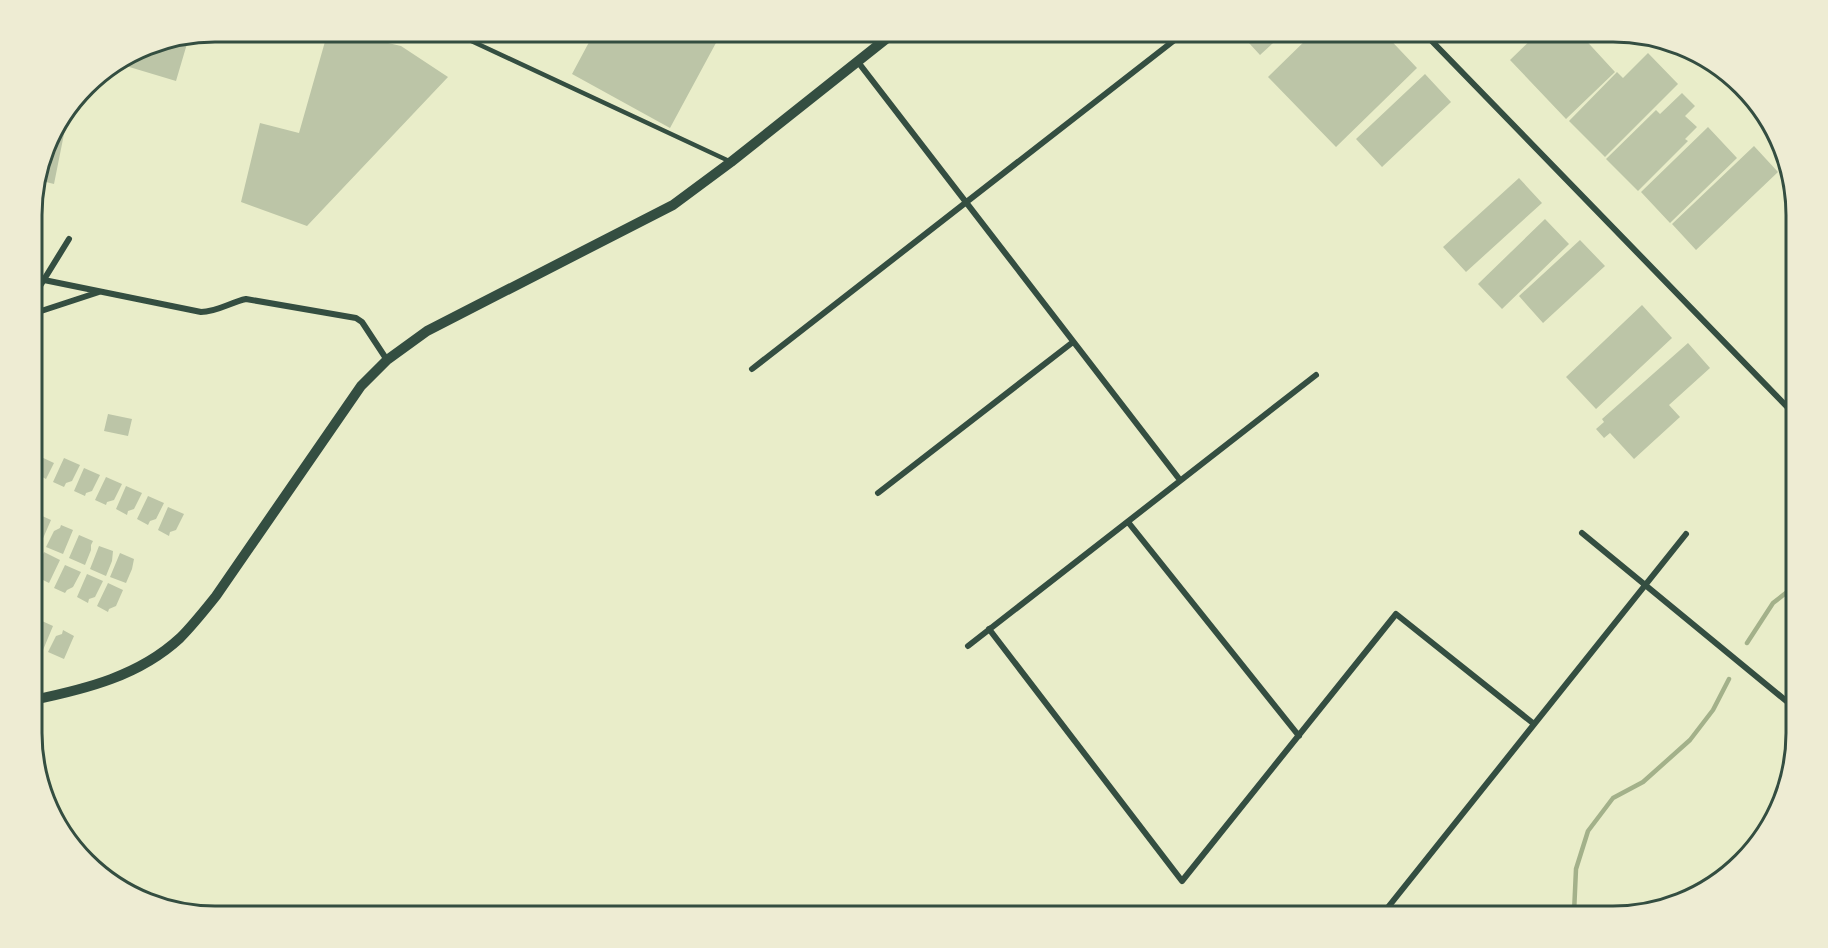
<svg xmlns="http://www.w3.org/2000/svg" width="1828" height="948" viewBox="0 0 1828 948" font-family="'Roboto Serif',serif">
	<style>
		.lines { fill: none; stroke-linecap: round; stroke-linejoin: round }
		.stream { stroke: #a3b18a; stroke-width: 4.5 }
		.building { fill: #bcc5a7 }
		.service { stroke: #344e41; stroke-width: 4.5 }
		.minor { stroke: #344e41; stroke-width: 6 }
		.tertiary { stroke: #344e41; stroke-width: 10 }
		.rim { fill: none; stroke: #344e41; stroke-width: 3 }
	</style>
	<rect width="100%" height="100%" fill="#e9edc9"/>
	<g class="lines">
		<path class="stream" d="M 1747,643 L 1773,603 L 1796,585
			M 1573,916 L 1574,913 L 1576,869 L 1588,831 L 1613,798 L 1643,782 L 1690,740 L 1713,710 L 1729,679"/>
	</g>
	<path class="building" d="M 328,31 L 337,31 L 401,46 L 448,77 L 307,226 L 241,202 L 260,123 L 299,133 Z
		M 595,31 L 700,31 L 717,41 L 670,128 L 572,74 Z
		M 1238,31 L 1303,31 L 1292,41 L 1284,33 L 1260,55 Z
		M 1315,31 L 1382,31 L 1417,68 L 1336,147 L 1268,77 Z
		M 1540,31 L 1585,31 L 1581,35 L 1615,72 L 1566,119 L 1510,60 Z
		M 189,37 L 176,81 L 116,63 L 145,45 Z
		M 1648,53 L 1678,84 L 1605,157 L 1569,121 L 1617,72 L 1623,78 Z
		M 1425,74 L 1451,102 L 1382,167 L 1356,139 Z
		M 1682,93 L 1695,106 L 1685,116 L 1697,127 L 1685,139 L 1688,141 L 1638,191 L 1606,159 L 1656,110 L 1660,114 Z
		M 69,109 L 54,184 L 38,180 L 51,133 Z
		M 1708,127 L 1737,158 L 1670,223 L 1641,192 Z
		M 1754,146 L 1778,172 L 1696,250 L 1672,224 Z
		M 1519,178 L 1542,203 L 1466,272 L 1443,247 Z
		M 1545,219 L 1569,244 L 1502,309 L 1478,284 Z
		M 1580,240 L 1605,266 L 1543,323 L 1519,296 Z
		M 1642,305 L 1672,338 L 1596,409 L 1566,377 Z
		M 1688,343 L 1710,368 L 1669,405 L 1680,417 L 1634,459 L 1610,433 L 1604,438 L 1596,429 L 1604,422 L 1602,419 Z
		M 108,414 L 132,419 L 128,436 L 104,431 Z
		M 32,455 L 39,456 L 54,463 L 46,479 L 33,472 Z
		M 64,458 L 80,465 L 72,481 L 66,483 L 64,487 L 53,482 Z
		M 84,468 L 100,475 L 92,491 L 86,493 L 85,496 L 74,491 Z
		M 106,477 L 122,484 L 114,500 L 107,502 L 106,505 L 95,500 Z
		M 126,486 L 142,493 L 134,509 L 128,511 L 127,515 L 116,509 Z
		M 148,496 L 164,503 L 156,519 L 150,521 L 148,525 L 137,519 Z
		M 168,507 L 184,514 L 176,530 L 170,532 L 169,536 L 158,530 Z
		M 40,515 L 51,520 L 41,543 L 33,540 L 33,520 L 38,518 Z
		M 61,525 L 73,530 L 63,554 L 46,547 L 54,531 L 60,528 Z
		M 79,535 L 93,541 L 91,545 L 91,550 L 85,565 L 69,558 Z
		M 99,546 L 113,551 L 112,561 L 106,576 L 90,569 Z
		M 33,547 L 38,550 L 33,562 Z
		M 44,552 L 60,560 L 49,583 L 35,576 L 38,571 L 37,567 Z
		M 120,553 L 134,559 L 132,569 L 126,583 L 110,577 Z
		M 65,565 L 81,572 L 73,587 L 67,590 L 65,593 L 54,588 Z
		M 87,574 L 103,581 L 95,597 L 89,599 L 88,603 L 77,597 Z
		M 108,583 L 123,590 L 116,606 L 109,609 L 108,612 L 97,606 Z
		M 42,621 L 53,626 L 43,650 L 33,645 L 33,631 L 35,627 L 41,624 Z
		M 63,630 L 74,636 L 64,659 L 48,652 L 56,636 L 62,634 Z"/>
	<g class="lines">
		<path class="service" d="M 450,31 L 729,161"/>
		<path class="minor" d="M 1422,31 L 1796,416
			M 858,62 L 1180,480
			M 90,82 L 94,83
			M 44,280 L 201,312 C 217,312 231,302 246,299 L 356,318 L 362,322 L 387,360
			M 32,299 L 69,239
			M 32,314 L 99,292
			M 752,369 L 1181,35
			M 878,493 L 1073,342
			M 1128,522 L 1299,736
			M 1582,533 L 1796,709
			M 989,629 L 1182,881 L 1396,614 L 1534,724
			M 968,646 L 1316,375
			M 1381,916 L 1686,534"/>
		<path class="tertiary" d="M 33,700 C 86,689 139,676 180,638 C 193,625 204,611 216,596 L 361,386 L 387,360 L 427,331 L 673,205 L 731,162 L 896,31"/>
	</g>
	<path d="M0 0H1828V948H0ZM215 42H1613A173 173 0 0 1 1786 215V733A173 173 0 0 1 1613 906H215A173 173 0 0 1 42 733V215A173 173 0 0 1 215 42Z" fill="#eeecd3" fill-rule="evenodd"/>
	<path class="rim" d="M215 42H1613A173 173 0 0 1 1786 215V733A173 173 0 0 1 1613 906H215A173 173 0 0 1 42 733V215A173 173 0 0 1 215 42Z"/>
</svg>
